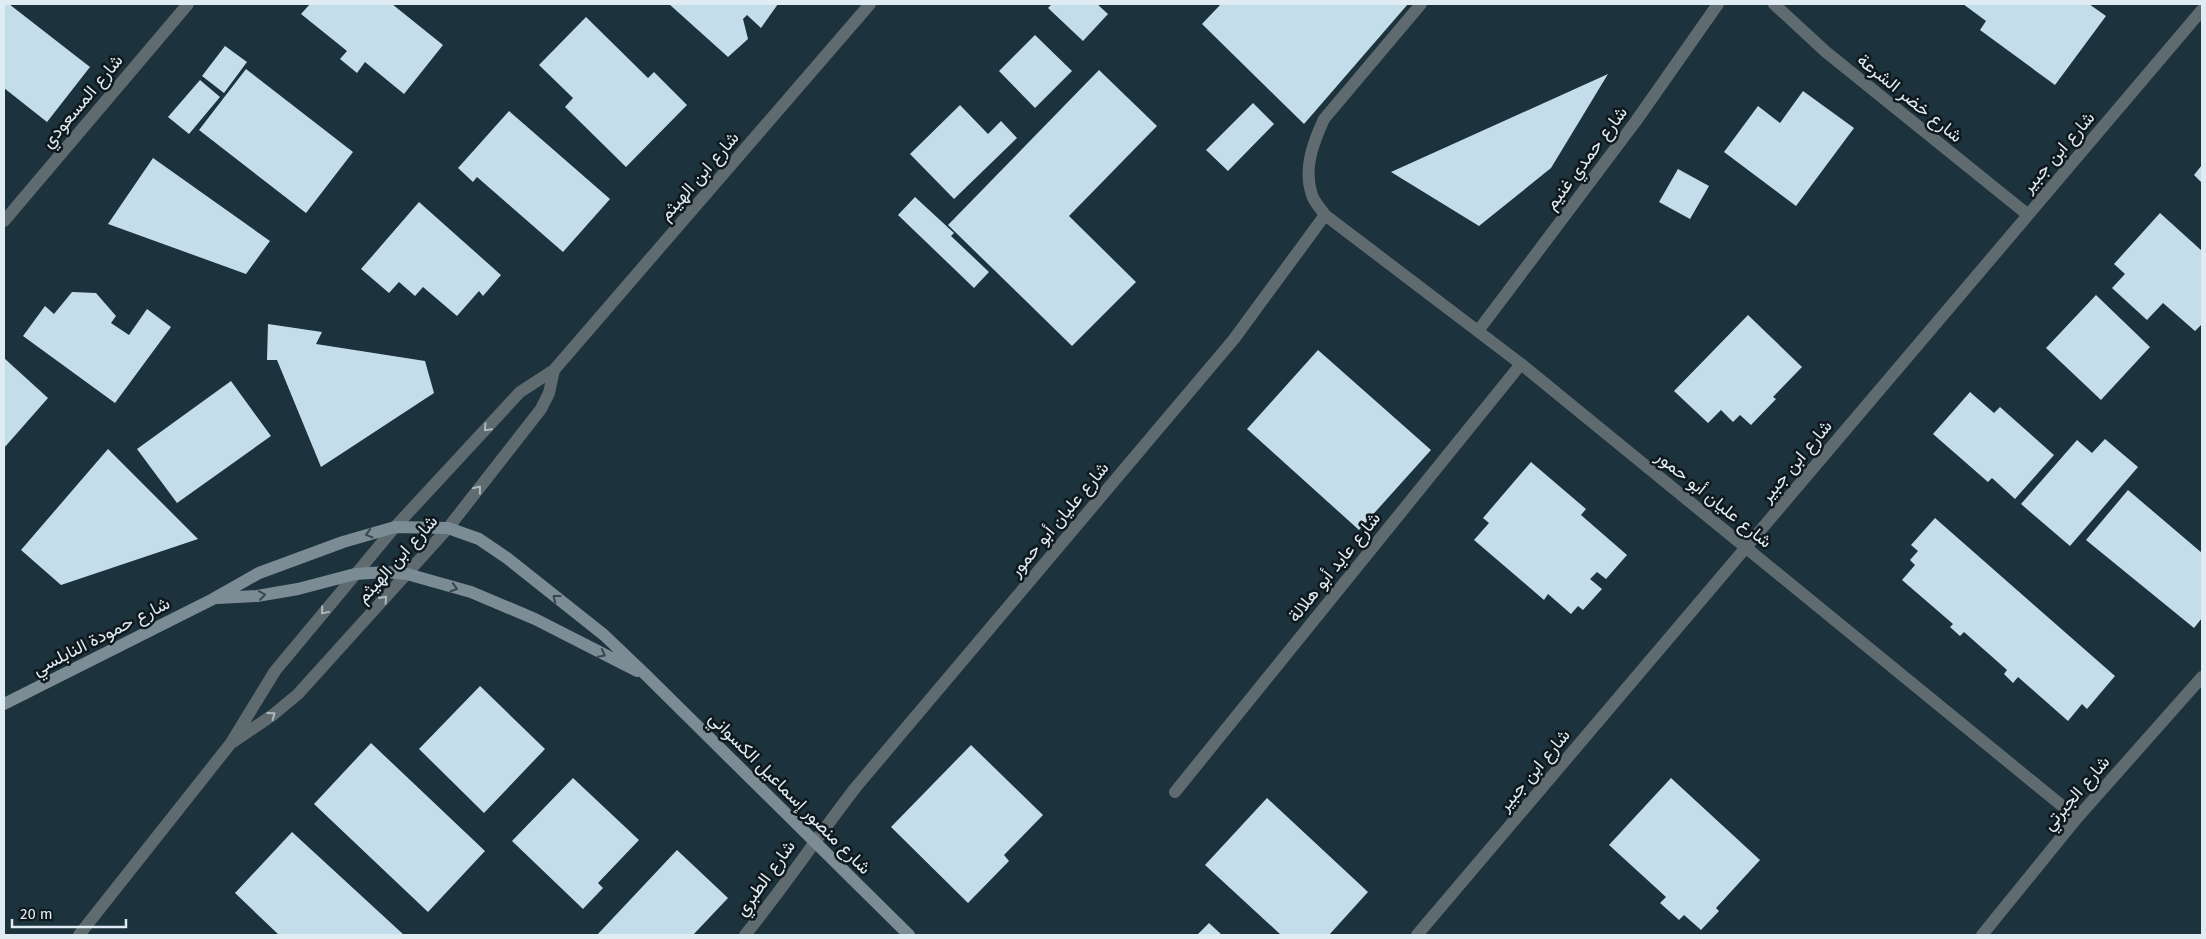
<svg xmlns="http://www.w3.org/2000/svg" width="2206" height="939" viewBox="0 0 2206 939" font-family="'Fira Sans',Vazirmatn,sans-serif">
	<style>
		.building { fill: #c3ddea }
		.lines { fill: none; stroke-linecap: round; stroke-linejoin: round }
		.street { stroke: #606b70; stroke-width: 12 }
		.secondary { stroke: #7c8c94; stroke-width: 12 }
		.oneway { stroke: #acb8bf }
		.oneway2 { stroke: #3b464d }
		.labels { text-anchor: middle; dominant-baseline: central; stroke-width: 5; stroke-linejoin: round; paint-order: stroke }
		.street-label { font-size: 18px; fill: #dfecf3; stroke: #0f181d }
	</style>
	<rect width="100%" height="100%" fill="#1c323c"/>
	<path class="building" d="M 4,4 L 9,4 L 90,67 L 47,122 L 4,88 Z
		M 310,4 L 392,4 L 443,45 L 404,94 L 365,62 L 357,73 L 340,59 L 347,51 L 301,14 Z
		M 669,4 L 778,4 L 761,28 L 747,15 L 743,19 L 748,39 L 728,57 Z
		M 1052,4 L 1097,4 L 1108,14 L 1083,41 L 1048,8 Z
		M 1221,4 L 1408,4 L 1304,124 L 1202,24 Z
		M 1963,4 L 2089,4 L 2106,16 L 2055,85 L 1980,30 L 1986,21 Z
		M 586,17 L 648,78 L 654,72 L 687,105 L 626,167 L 565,107 L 573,98 L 539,65 Z
		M 1035,35 L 1072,71 L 1035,108 L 999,71 Z
		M 225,46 L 247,62 L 224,93 L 202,76 Z
		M 246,69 L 353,152 L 306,213 L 199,130 Z
		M 1099,70 L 1157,126 L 1069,216 L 1136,282 L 1072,346 L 948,225 Z
		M 1608,74 L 1551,168 L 1479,226 L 1391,172 Z
		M 200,80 L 220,97 L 189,134 L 168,117 Z
		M 1803,91 L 1854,128 L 1796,206 L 1724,152 L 1758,106 L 1780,123 Z
		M 1253,103 L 1274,124 L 1228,171 L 1206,150 Z
		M 960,105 L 988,134 L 1001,121 L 1017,138 L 954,199 L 910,154 Z
		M 509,111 L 610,199 L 563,252 L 477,177 L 473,182 L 458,168 Z
		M 153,158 L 270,241 L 246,274 L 108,224 Z
		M 2202,165 L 2202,183 L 2194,175 Z
		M 1678,169 L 1709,186 L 1690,219 L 1659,202 Z
		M 915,197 L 954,233 L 951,236 L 989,272 L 974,288 L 898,215 Z
		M 419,202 L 501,275 L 483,296 L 479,291 L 457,316 L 423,287 L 415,296 L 399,282 L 389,293 L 361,269 Z
		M 2160,213 L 2202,251 L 2202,324 L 2195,331 L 2163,303 L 2147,320 L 2112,288 L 2125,274 L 2114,264 Z
		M 72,292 L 96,293 L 116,316 L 111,323 L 129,335 L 147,309 L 171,327 L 115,403 L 23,336 L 45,306 L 54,314 Z
		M 2096,295 L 2150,347 L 2101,400 L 2046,348 Z
		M 1748,315 L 1802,367 L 1773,397 L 1776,399 L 1751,425 L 1740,415 L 1733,422 L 1721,410 L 1708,423 L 1674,391 Z
		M 268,324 L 322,332 L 316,344 L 425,361 L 434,393 L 321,467 L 277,360 L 267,360 Z
		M 1318,350 L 1431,450 L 1359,530 L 1247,429 Z
		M 4,358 L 48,398 L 4,448 Z
		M 231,381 L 271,436 L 177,503 L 137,449 Z
		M 1970,392 L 1994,413 L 2000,407 L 2054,455 L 2015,499 L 1992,478 L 1988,482 L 1933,434 Z
		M 2105,439 L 2138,467 L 2070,546 L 2021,504 L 2077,440 L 2092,453 Z
		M 108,449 L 198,539 L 61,585 L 21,550 Z
		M 1531,462 L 1586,509 L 1581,515 L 1627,555 L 1606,579 L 1597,572 L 1590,579 L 1602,589 L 1583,610 L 1578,606 L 1571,614 L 1548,594 L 1544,600 L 1474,540 L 1489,523 L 1483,518 Z
		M 2128,490 L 2202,553 L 2202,618 L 2194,628 L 2086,540 Z
		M 1935,518 L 2115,676 L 2087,709 L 2082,704 L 2068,721 L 2018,677 L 2013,683 L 2004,674 L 2007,670 L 1964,632 L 1960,636 L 1950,627 L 1953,624 L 1902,580 L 1915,565 L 1910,560 L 1918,551 L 1911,545 Z
		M 480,686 L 545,749 L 484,813 L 419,749 Z
		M 371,743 L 485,851 L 428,912 L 314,804 Z
		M 971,745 L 1043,815 L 1004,855 L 1009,861 L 968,903 L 891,827 Z
		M 573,778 L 639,840 L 598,883 L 603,888 L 583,909 L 512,841 Z
		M 1671,778 L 1760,860 L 1716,908 L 1719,911 L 1701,930 L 1684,915 L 1679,920 L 1660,903 L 1666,897 L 1609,845 Z
		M 1267,798 L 1368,892 L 1329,935 L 1281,935 L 1205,865 Z
		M 292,832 L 404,935 L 279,935 L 235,893 Z
		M 677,850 L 728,898 L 693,935 L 597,935 Z
		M 1209,923 L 1222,935 L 1197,935 Z"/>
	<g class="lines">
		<path class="street" d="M 1421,4 L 1324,119 C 1313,143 1303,169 1312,195 C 1314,202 1321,209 1325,215 L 1521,364 L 2077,818
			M 1774,4 L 1826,52 L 2027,214
			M 4,221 L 188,4
			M 1478,331 L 1636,121 L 1718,4
			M 233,742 L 274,714 L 298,694 L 448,528 L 541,409 L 549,393 L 554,370
			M 1175,792 L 1521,364
			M 79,935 L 231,743 L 275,671 L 395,527 L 520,392 L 554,370 L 870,4
			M 745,935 C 784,887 818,836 856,787 L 1234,339 L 1325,215
			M 1417,935 L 2202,10
			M 1982,935 L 2077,818 L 2202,677"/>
		<path class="secondary" d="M 218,598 L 257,596 L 298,589 L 355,574 L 386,572 L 407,574 L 471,592 L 535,619 L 637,671
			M 4,704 L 213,599 L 259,573 L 343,542 L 395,527 L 448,528 L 479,539 L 507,558 L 604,635 L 646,675 L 909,935"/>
	</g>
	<defs><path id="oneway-chevron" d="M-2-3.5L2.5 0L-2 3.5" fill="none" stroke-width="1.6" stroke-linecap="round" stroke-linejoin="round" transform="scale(1.25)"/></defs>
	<g class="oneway">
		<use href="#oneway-chevron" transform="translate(487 428) rotate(133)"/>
		<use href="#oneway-chevron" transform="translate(478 489) rotate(-52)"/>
		<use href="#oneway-chevron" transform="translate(384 599) rotate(-48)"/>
		<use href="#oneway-chevron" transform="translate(324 611) rotate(130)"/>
		<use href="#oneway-chevron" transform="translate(272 715) rotate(-36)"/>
	</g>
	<g class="oneway2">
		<use href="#oneway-chevron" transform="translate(369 534) rotate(164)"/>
		<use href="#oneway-chevron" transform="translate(454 588) rotate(16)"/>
		<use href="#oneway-chevron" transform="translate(262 595) rotate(-8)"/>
		<use href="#oneway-chevron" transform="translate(556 598) rotate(-142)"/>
		<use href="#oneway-chevron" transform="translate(602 654) rotate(28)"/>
	</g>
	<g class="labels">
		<g class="street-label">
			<text transform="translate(1910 98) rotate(39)">شارع خضر الشرعة</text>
			<text transform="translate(82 101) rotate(-50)">شارع المسعودي</text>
			<text transform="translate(2058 152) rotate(-49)">شارع ابن جبير</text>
			<text transform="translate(1586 158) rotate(-53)">شارع حمدي غنيم</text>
			<text transform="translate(699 176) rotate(-49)">شارع ابن الهيثم</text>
			<text transform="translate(1796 461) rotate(-50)">شارع ابن جبير</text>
			<text transform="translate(1714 499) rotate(39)">شارع عليان أبو حمور</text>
			<text transform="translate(1059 519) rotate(-50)">شارع عليان أبو حمور</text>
			<text transform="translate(397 559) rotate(-48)">شارع ابن الهيثم</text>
			<text transform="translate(1334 567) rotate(-51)">شارع عايد أبو هلالة</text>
			<text transform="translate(101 636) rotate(-27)">شارع حمودة النابلسي</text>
			<text transform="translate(1534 770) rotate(-50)">شارع ابن جبير</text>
			<text transform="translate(790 793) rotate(45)">شارع منصور إسماعيل الكسواني</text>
			<text transform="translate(2076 793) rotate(-49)">شارع الجبرتي</text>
			<text transform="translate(765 878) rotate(-54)">شارع الطبري</text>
		</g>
	</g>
	<rect width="2206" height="939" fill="none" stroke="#dfecf3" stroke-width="10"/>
	<path d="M12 919v8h114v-8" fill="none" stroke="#dfecf3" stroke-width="2.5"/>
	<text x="20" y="919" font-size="15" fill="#dfecf3" stroke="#0f181d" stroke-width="4" paint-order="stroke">20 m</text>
</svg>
